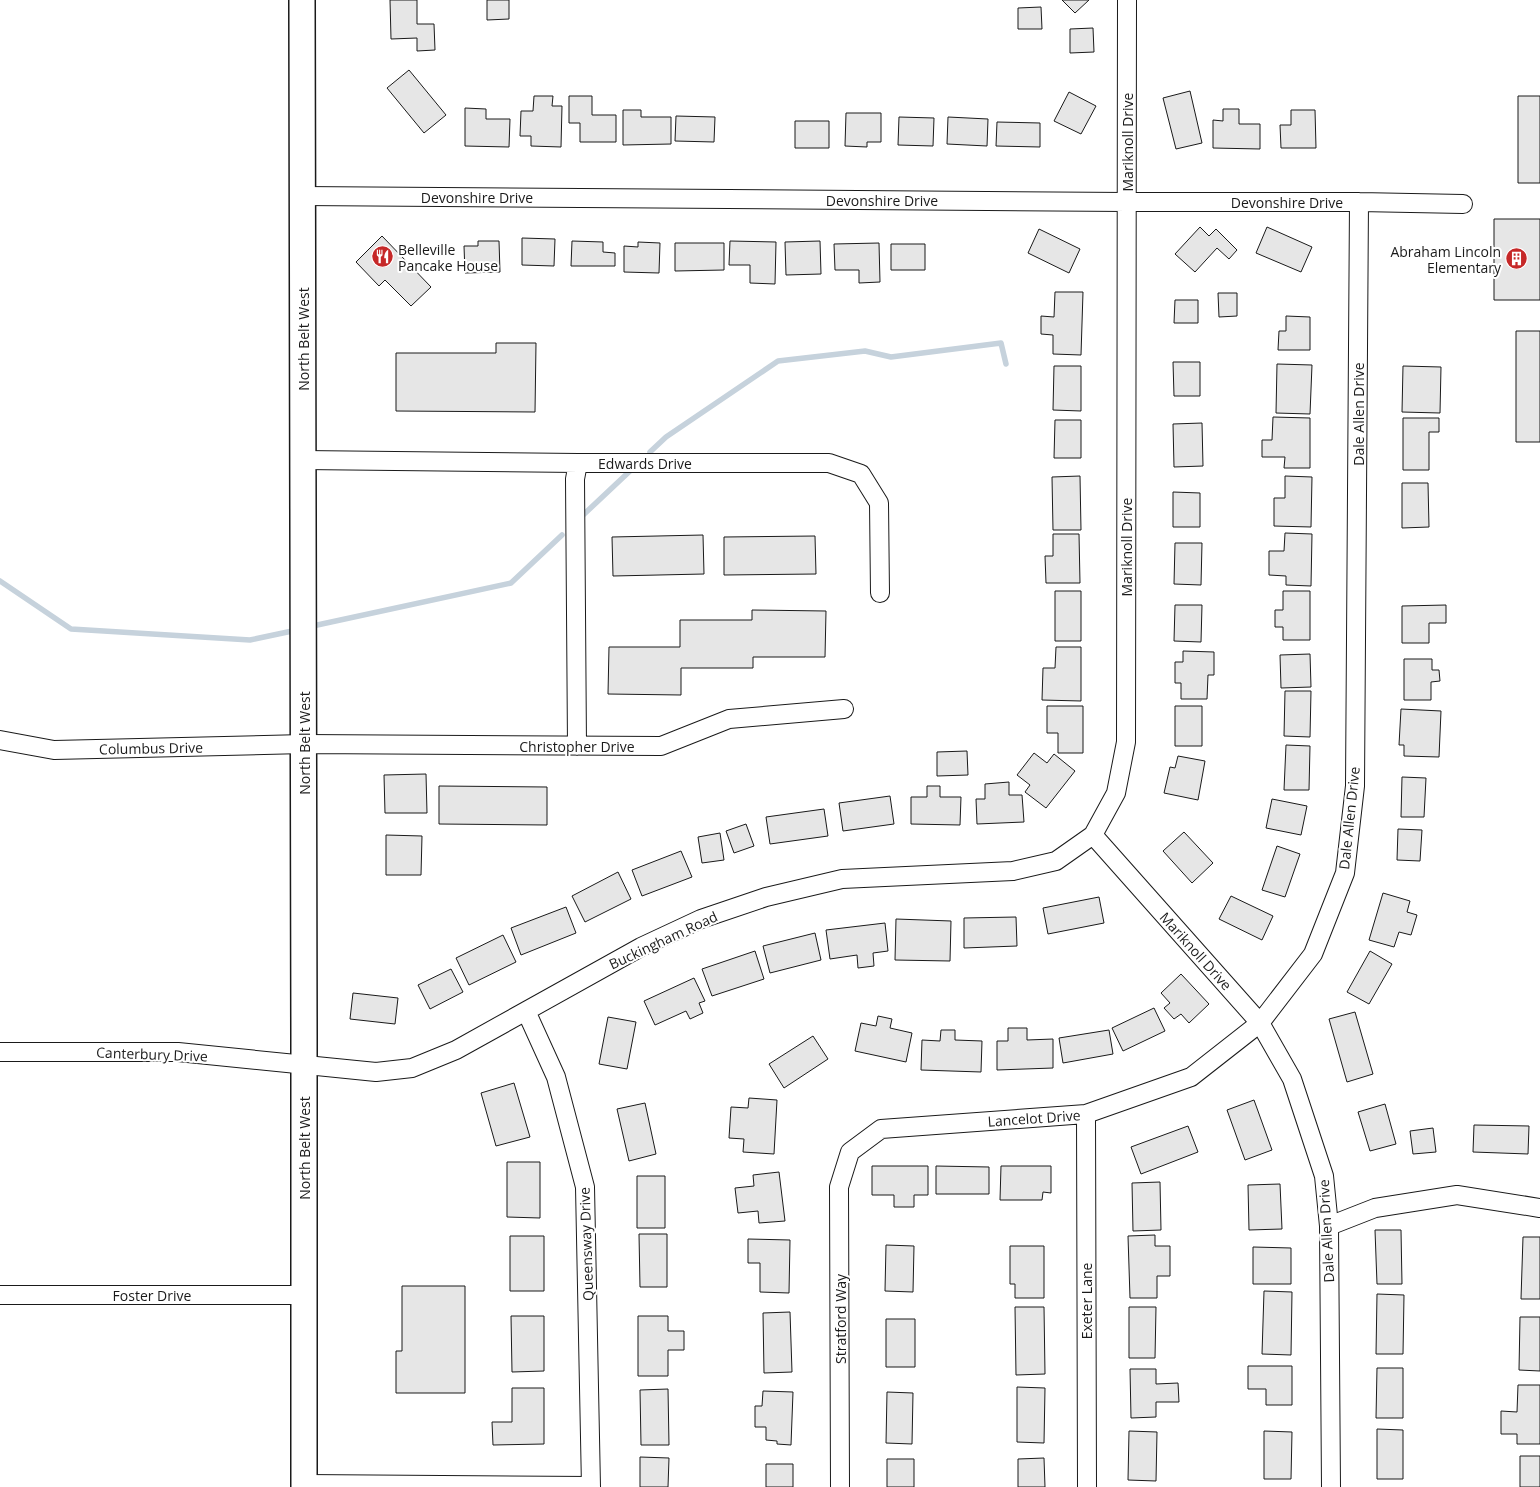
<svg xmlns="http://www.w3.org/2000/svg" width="1540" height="1487" viewBox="0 0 1540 1487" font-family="'Open Sans',sans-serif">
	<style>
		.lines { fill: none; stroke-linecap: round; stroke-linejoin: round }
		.stream { stroke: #c6d2dc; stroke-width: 5.5 }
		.building { fill: #e6e6e6; stroke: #1a1a1a }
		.minor-casing { stroke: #1a1a1a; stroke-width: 20 }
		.secondary-casing { stroke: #1a1a1a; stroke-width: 28 }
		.minor { stroke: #fff; stroke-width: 18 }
		.secondary { stroke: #fff; stroke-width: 25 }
		.labels { text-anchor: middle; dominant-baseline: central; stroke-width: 4; stroke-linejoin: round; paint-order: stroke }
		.street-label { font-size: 14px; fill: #1a1a1a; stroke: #fff }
		.poi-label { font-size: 14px; fill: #1a1a1a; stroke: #fff; text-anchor: start }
	</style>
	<rect width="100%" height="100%" fill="#fff"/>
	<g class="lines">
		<path class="stream" d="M 650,452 L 666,437 L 778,361 L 865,351 L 891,357 L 1001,343 L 1006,364
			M 581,517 L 631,470
			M 0,581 L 71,629 L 250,640 L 297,630
			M 308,627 L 511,583 L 562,535"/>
	</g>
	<path class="building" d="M 390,0 L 417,0 L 417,24 L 434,24 L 435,50 L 417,51 L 417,38 L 391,39 Z
		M 487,0 L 509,0 L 509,19 L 487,20 Z
		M 1062,0 L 1089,0 L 1075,13 Z
		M 1041,7 L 1042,29 L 1018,29 L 1018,8 Z
		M 1093,28 L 1094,52 L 1070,53 L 1070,29 Z
		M 409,70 L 446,115 L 424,133 L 387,88 Z
		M 1190,91 L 1202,143 L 1176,149 L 1163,98 Z
		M 1069,92 L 1096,106 L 1081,134 L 1054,121 Z
		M 534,96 L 553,96 L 552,106 L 562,106 L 561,147 L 531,146 L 531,136 L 520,136 L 521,111 L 533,111 Z
		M 569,96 L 592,96 L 592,115 L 616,115 L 616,142 L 580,142 L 580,123 L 569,123 Z
		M 1518,96 L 1540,96 L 1540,183 L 1518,183 Z
		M 465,108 L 486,109 L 486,119 L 510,119 L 509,147 L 465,146 Z
		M 1223,109 L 1239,109 L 1239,124 L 1260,124 L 1260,149 L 1213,148 L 1213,120 L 1223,121 Z
		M 623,110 L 641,110 L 641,117 L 671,117 L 671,144 L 623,145 Z
		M 1291,110 L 1315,110 L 1316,148 L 1281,148 L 1280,125 L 1291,125 Z
		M 846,113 L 881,113 L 881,142 L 867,142 L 867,147 L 845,146 Z
		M 676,116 L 715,117 L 714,142 L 675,141 Z
		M 899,117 L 934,118 L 933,146 L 898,145 Z
		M 948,117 L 988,119 L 987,146 L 947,144 Z
		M 795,121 L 829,121 L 829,148 L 795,148 Z
		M 997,122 L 1040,123 L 1040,147 L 996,146 Z
		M 1494,219 L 1540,219 L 1540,300 L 1494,300 Z
		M 1200,227 L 1209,236 L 1216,229 L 1237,250 L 1229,259 L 1217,248 L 1195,272 L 1175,254 Z
		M 1267,227 L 1312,247 L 1301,272 L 1256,253 Z
		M 1039,229 L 1080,249 L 1069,273 L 1028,253 Z
		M 382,236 L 431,287 L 411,306 L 385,280 L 379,286 L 356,262 Z
		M 522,238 L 555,239 L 554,266 L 522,265 Z
		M 478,241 L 499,241 L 500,272 L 465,273 L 464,246 L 478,246 Z
		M 572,241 L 603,242 L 603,252 L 615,253 L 615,266 L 571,266 Z
		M 730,241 L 776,242 L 775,284 L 750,283 L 750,265 L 729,265 Z
		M 820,241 L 821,274 L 786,275 L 785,242 Z
		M 638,242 L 660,243 L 659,273 L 624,272 L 624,246 L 638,247 Z
		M 675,243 L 724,243 L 724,270 L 675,271 Z
		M 879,243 L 880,282 L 859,283 L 859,270 L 835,270 L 834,244 Z
		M 891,244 L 925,244 L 925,270 L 891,270 Z
		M 1055,292 L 1083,292 L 1081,355 L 1053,354 L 1053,335 L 1041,334 L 1041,316 L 1054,317 Z
		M 1218,293 L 1237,293 L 1237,316 L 1219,317 Z
		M 1175,300 L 1198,300 L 1198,323 L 1174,323 Z
		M 1286,316 L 1310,317 L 1310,350 L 1278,350 L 1279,331 L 1286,331 Z
		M 1516,331 L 1540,331 L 1540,442 L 1516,442 Z
		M 496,343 L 536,343 L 535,412 L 396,411 L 396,353 L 496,353 Z
		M 1173,362 L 1200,362 L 1200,396 L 1174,396 Z
		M 1277,364 L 1312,365 L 1310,414 L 1276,413 Z
		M 1054,366 L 1081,366 L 1081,411 L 1053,410 Z
		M 1403,366 L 1441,367 L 1440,413 L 1402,412 Z
		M 1273,417 L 1310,418 L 1310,468 L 1284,468 L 1285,457 L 1262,457 L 1262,440 L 1272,440 Z
		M 1403,418 L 1439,418 L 1439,432 L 1429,432 L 1429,470 L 1403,470 Z
		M 1055,420 L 1081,420 L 1081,458 L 1054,458 Z
		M 1202,423 L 1203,466 L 1174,467 L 1173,424 Z
		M 1080,476 L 1081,530 L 1053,530 L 1052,477 Z
		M 1285,476 L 1312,477 L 1311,527 L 1274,526 L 1274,498 L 1285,498 Z
		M 1402,483 L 1428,483 L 1429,527 L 1402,528 Z
		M 1173,492 L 1200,493 L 1200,527 L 1173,527 Z
		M 1285,533 L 1312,534 L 1311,586 L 1286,585 L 1286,576 L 1269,575 L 1269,551 L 1284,551 Z
		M 1053,534 L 1079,534 L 1080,583 L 1046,583 L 1045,556 L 1053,556 Z
		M 703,535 L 704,574 L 613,576 L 612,537 Z
		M 815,536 L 816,574 L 724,575 L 724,537 Z
		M 1175,543 L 1202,543 L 1201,585 L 1174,584 Z
		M 1055,591 L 1081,591 L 1081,641 L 1055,641 Z
		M 1283,591 L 1310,591 L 1310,640 L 1283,640 L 1283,627 L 1275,627 L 1275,610 L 1283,610 Z
		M 1175,605 L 1202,605 L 1201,642 L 1174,641 Z
		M 1446,605 L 1446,623 L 1429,623 L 1429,643 L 1402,643 L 1402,606 Z
		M 752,610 L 826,611 L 825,657 L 753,657 L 753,668 L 681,668 L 681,695 L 608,694 L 609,647 L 680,647 L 680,620 L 752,620 Z
		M 1056,647 L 1081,647 L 1081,701 L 1042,700 L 1043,668 L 1055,668 Z
		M 1183,651 L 1214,652 L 1214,675 L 1208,675 L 1207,699 L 1181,699 L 1181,683 L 1175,683 L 1175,662 L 1183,662 Z
		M 1310,654 L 1311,687 L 1281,688 L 1280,655 Z
		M 1404,659 L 1432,659 L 1432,670 L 1439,670 L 1440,681 L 1431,682 L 1431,700 L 1404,700 Z
		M 1285,691 L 1311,691 L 1310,737 L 1284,736 Z
		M 1047,706 L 1083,706 L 1083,753 L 1058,753 L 1058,733 L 1047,733 Z
		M 1175,706 L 1202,706 L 1202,746 L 1175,746 Z
		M 1401,709 L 1441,711 L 1439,757 L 1404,756 L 1404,745 L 1399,745 Z
		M 1286,745 L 1310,746 L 1309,790 L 1284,790 Z
		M 967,751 L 968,775 L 937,776 L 937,752 Z
		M 1034,753 L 1047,763 L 1054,754 L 1075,771 L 1046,808 L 1025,792 L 1030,785 L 1017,775 Z
		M 1178,756 L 1205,761 L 1198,800 L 1164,793 L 1170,767 L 1175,768 Z
		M 426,774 L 427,813 L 385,813 L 384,775 Z
		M 1402,777 L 1426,778 L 1424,817 L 1401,817 Z
		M 1009,782 L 1009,795 L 1022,795 L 1024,822 L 977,824 L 976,799 L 985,799 L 985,784 Z
		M 439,786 L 547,787 L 547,825 L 439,824 Z
		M 927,786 L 940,786 L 940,797 L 961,797 L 960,825 L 911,824 L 911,797 L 927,797 Z
		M 890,796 L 894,824 L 843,831 L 839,803 Z
		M 1272,799 L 1307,806 L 1301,835 L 1266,828 Z
		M 824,809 L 828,836 L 770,844 L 766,817 Z
		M 746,824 L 754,846 L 734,853 L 726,831 Z
		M 1398,829 L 1422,830 L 1420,861 L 1397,860 Z
		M 1184,832 L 1213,863 L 1192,883 L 1163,851 Z
		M 720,833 L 724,860 L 702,863 L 698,837 Z
		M 386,835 L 422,836 L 421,875 L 386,875 Z
		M 1277,846 L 1300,854 L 1285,897 L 1262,890 Z
		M 681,851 L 692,877 L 642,896 L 632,870 Z
		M 618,872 L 631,899 L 585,922 L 572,896 Z
		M 1383,893 L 1410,901 L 1407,912 L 1417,915 L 1411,935 L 1399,932 L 1394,947 L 1369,940 Z
		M 1231,896 L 1273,916 L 1262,940 L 1219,919 Z
		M 1099,897 L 1104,923 L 1048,934 L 1043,908 Z
		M 566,907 L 576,933 L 521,955 L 511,928 Z
		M 1016,917 L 1017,946 L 964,948 L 964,918 Z
		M 896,919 L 951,921 L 950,961 L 895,960 Z
		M 885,923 L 888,951 L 873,953 L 874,966 L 858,968 L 857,955 L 830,959 L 826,930 Z
		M 815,933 L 821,960 L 770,973 L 763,946 Z
		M 503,935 L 516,962 L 469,985 L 456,958 Z
		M 755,951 L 764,979 L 712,996 L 702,969 Z
		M 1370,951 L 1392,964 L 1369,1004 L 1347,992 Z
		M 451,969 L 463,992 L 430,1009 L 418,985 Z
		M 1181,974 L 1209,1004 L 1189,1023 L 1181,1014 L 1174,1019 L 1164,1008 L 1170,1003 L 1161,993 Z
		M 694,978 L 705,1001 L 699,1003 L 703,1013 L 690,1019 L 686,1011 L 655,1025 L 644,1001 Z
		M 353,993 L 398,998 L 395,1024 L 350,1019 Z
		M 1154,1008 L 1165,1031 L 1123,1051 L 1112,1028 Z
		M 1355,1012 L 1373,1074 L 1347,1082 L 1329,1019 Z
		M 878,1016 L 892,1019 L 890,1028 L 912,1033 L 906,1062 L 855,1051 L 861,1023 L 876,1026 Z
		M 608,1017 L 636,1022 L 627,1069 L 599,1064 Z
		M 1008,1028 L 1027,1028 L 1027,1040 L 1053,1039 L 1053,1068 L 997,1070 L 997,1041 L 1008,1041 Z
		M 941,1030 L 955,1030 L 955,1040 L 982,1041 L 981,1072 L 921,1070 L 922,1040 L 940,1041 Z
		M 1109,1030 L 1113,1054 L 1063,1063 L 1059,1038 Z
		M 813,1036 L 828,1059 L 784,1088 L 769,1064 Z
		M 514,1083 L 530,1137 L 496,1146 L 481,1093 Z
		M 749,1098 L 777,1100 L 774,1154 L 743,1152 L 744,1139 L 729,1138 L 731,1107 L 748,1108 Z
		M 1254,1100 L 1272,1150 L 1245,1160 L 1227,1110 Z
		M 645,1103 L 656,1154 L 629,1161 L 617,1109 Z
		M 1385,1104 L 1396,1144 L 1370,1151 L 1358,1112 Z
		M 1474,1125 L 1529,1126 L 1528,1154 L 1473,1152 Z
		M 1188,1126 L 1198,1152 L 1141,1174 L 1131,1147 Z
		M 1433,1128 L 1436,1152 L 1413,1154 L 1410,1131 Z
		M 507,1162 L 540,1162 L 540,1218 L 507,1217 Z
		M 872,1166 L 928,1166 L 928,1195 L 914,1195 L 914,1207 L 894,1207 L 894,1195 L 872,1195 Z
		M 936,1166 L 989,1167 L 989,1194 L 936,1194 Z
		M 1001,1166 L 1051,1166 L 1051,1193 L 1043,1192 L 1042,1200 L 1000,1200 Z
		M 779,1172 L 785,1221 L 759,1223 L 758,1211 L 738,1213 L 735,1188 L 754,1186 L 753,1175 Z
		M 637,1176 L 665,1176 L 665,1228 L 637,1228 Z
		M 1160,1182 L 1161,1230 L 1133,1231 L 1132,1183 Z
		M 1280,1184 L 1282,1229 L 1249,1230 L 1248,1185 Z
		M 1375,1230 L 1401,1230 L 1402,1284 L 1377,1284 Z
		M 639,1234 L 667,1234 L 667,1287 L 640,1287 Z
		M 1155,1235 L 1155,1246 L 1170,1246 L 1170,1276 L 1157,1276 L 1157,1298 L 1130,1298 L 1128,1236 Z
		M 510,1236 L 544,1236 L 544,1291 L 510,1291 Z
		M 1523,1237 L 1540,1237 L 1540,1299 L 1521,1299 Z
		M 748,1239 L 790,1240 L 789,1293 L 760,1292 L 760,1263 L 748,1263 Z
		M 886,1245 L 914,1246 L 913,1292 L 885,1291 Z
		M 1010,1246 L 1044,1246 L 1044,1298 L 1015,1298 L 1015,1284 L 1010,1284 Z
		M 1253,1247 L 1291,1248 L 1291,1284 L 1253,1284 Z
		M 402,1286 L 465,1286 L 465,1393 L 396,1393 L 396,1351 L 402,1351 Z
		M 1264,1291 L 1292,1292 L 1291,1355 L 1262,1354 Z
		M 1377,1294 L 1404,1295 L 1403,1354 L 1376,1354 Z
		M 1015,1307 L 1044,1307 L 1045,1374 L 1016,1375 Z
		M 1129,1307 L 1156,1307 L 1155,1358 L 1129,1358 Z
		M 790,1312 L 792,1372 L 764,1373 L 763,1313 Z
		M 511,1316 L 544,1316 L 544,1371 L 512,1372 Z
		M 638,1316 L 668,1316 L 668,1331 L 684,1331 L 684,1350 L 668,1350 L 668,1376 L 638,1376 Z
		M 1520,1317 L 1540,1317 L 1540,1371 L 1519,1370 Z
		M 886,1319 L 915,1319 L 915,1367 L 886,1367 Z
		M 1248,1366 L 1292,1366 L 1292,1405 L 1266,1405 L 1266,1389 L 1248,1389 Z
		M 1377,1368 L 1403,1368 L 1403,1418 L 1376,1418 Z
		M 1130,1369 L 1156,1369 L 1156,1384 L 1178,1383 L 1179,1402 L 1156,1402 L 1156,1417 L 1131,1418 Z
		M 1518,1385 L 1540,1385 L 1540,1444 L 1517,1444 L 1517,1434 L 1501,1434 L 1501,1411 L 1517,1412 Z
		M 1017,1387 L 1045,1388 L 1044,1443 L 1017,1442 Z
		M 512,1388 L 544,1388 L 544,1444 L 493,1445 L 492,1422 L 512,1422 Z
		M 668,1389 L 669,1445 L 641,1445 L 640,1390 Z
		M 763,1391 L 793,1392 L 791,1445 L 777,1444 L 777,1441 L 766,1440 L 766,1427 L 755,1427 L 755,1406 L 762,1406 Z
		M 887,1392 L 913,1393 L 912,1444 L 886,1443 Z
		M 1377,1429 L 1403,1430 L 1403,1479 L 1377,1479 Z
		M 1129,1431 L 1157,1432 L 1156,1481 L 1128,1480 Z
		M 1264,1431 L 1292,1432 L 1291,1479 L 1264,1479 Z
		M 1520,1456 L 1540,1456 L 1540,1487 L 1520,1487 Z
		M 640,1457 L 669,1458 L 668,1487 L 640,1487 Z
		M 1044,1458 L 1045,1487 L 1018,1487 L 1018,1459 Z
		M 887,1459 L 914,1459 L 914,1487 L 887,1487 Z
		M 766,1464 L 793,1464 L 793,1487 L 766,1487 Z"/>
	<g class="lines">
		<defs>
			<path id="minor" d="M 301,196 L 1127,202 L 1359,202 L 1463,204
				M 303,460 L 578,463 L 829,463 L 861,474 L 879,503 L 880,593
				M 0,740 L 54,750 L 304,744 L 661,746 L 729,719 L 844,709
				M 577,746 L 575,479 L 578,463
				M 526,1011 L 556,1077 L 585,1187 L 591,1487
				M 0,1052 L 178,1052 L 376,1072 L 412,1068 L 456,1050 L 641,947 L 701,919 L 766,897 L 842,879 L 1013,871 L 1056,861 L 1093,835
				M 1086,1114 L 1087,1487
				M 1329,1226 L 1375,1208 L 1457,1195 L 1540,1208
				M 0,1295 L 304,1295
				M 304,1484 L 591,1486
				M 840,1487 L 839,1187 L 850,1152 L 881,1129 L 1086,1114 L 1191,1077 L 1260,1023 L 1093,835 L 1116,793 L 1126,742 L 1127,0
				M 1331,1487 L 1329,1226 L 1324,1176 L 1292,1079 L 1260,1023 L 1313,954 L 1345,873 L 1355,786 L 1359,202"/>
			<path id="secondary" d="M 302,0 L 304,1035 L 304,1487"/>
		</defs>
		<use href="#minor" class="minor-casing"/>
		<use href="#secondary" class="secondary-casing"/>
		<use href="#minor" class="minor"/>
		<use href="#secondary" class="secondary"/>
	</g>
	<defs>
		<symbol id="restaurant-disc" viewBox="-11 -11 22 22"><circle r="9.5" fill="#c62828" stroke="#fff"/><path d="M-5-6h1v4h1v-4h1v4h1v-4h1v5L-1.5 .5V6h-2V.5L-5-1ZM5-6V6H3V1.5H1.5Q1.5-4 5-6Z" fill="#fff"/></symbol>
		<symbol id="building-disc" viewBox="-11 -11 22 22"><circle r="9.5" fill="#c62828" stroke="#fff"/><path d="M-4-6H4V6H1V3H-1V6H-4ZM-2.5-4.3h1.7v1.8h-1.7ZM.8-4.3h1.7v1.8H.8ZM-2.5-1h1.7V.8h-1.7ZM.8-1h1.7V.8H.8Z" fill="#fff"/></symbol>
	</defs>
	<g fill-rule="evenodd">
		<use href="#restaurant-disc" x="370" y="244" width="25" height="25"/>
		<use href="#building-disc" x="1504" y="246" width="25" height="25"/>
	</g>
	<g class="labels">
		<g class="street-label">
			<text transform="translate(1127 142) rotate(-90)">Mariknoll Drive</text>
			<text x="477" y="197">Devonshire Drive</text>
			<text x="882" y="200">Devonshire Drive</text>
			<text x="1287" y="202">Devonshire Drive</text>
			<text transform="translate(303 339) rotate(-90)">North Belt West</text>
			<text transform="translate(1358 414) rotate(-90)">Dale Allen Drive</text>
			<text x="645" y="463">Edwards Drive</text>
			<text transform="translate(1126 547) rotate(-90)">Mariknoll Drive</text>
			<text transform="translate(304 743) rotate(-90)">North Belt West</text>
			<text x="577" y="746">Christopher Drive</text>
			<text transform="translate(151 748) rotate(-1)">Columbus Drive</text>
			<text transform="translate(1349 818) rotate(-84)">Dale Allen Drive</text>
			<text transform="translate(663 940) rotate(-25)">Buckingham Road</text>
			<text transform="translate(1196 951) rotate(48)">Mariknoll Drive</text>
			<text transform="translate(152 1054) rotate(2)">Canterbury Drive</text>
			<text transform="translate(1034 1118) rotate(-4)">Lancelot Drive</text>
			<text transform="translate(304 1148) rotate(-90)">North Belt West</text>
			<text transform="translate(1326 1231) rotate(-93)">Dale Allen Drive</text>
			<text transform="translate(586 1244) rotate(-92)">Queensway Drive</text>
			<text x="152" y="1295">Foster Drive</text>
			<text transform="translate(1086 1301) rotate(-90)">Exeter Lane</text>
			<text transform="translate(840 1319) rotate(-90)">Stratford Way</text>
		</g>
		<g class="poi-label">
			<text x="398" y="249">Belleville<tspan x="398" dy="16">Pancake House</tspan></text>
			<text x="1501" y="251" text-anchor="end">Abraham Lincoln<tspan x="1501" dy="16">Elementary</tspan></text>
		</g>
	</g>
</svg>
